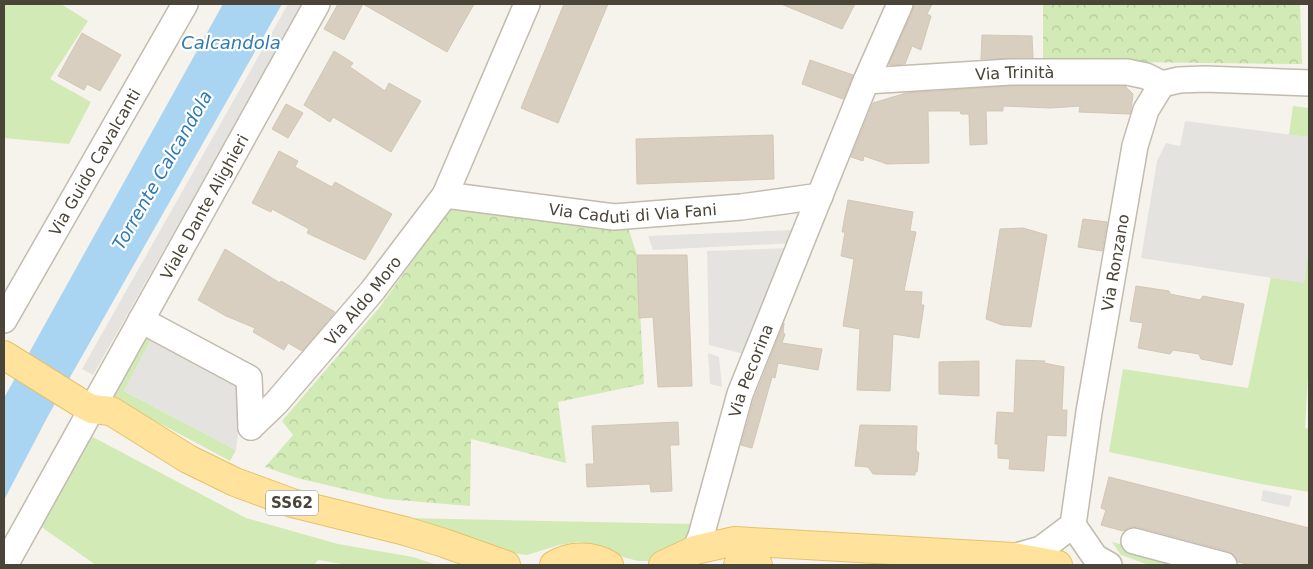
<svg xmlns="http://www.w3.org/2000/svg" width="1313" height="569" viewBox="0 0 1313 569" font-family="'DejaVu Sans',sans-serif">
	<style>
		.grass { fill: #d2eab5 }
		.forest { fill: url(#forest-crowns) }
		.parking { fill: #e5e3e0 }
		.water { fill: #a9d4f2 }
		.building { fill: #d8cfc1; stroke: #d3c7b4 }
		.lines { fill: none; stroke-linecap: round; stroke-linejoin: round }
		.minor-casing { stroke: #c2bbae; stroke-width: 28 }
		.major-casing { stroke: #e6c16a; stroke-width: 30 }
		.minor { stroke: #fff; stroke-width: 25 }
		.major { stroke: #ffe39c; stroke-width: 28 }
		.labels { text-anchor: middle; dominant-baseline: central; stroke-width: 4.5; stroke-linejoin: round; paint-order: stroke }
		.shield { fill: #fff; stroke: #817c74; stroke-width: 1 }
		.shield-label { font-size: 15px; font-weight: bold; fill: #4b4439 }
		.street-label { font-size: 16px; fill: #4b4439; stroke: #fff }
		.water-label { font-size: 18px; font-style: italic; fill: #2e7ab2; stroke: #fff }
	</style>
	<defs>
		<pattern id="forest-crowns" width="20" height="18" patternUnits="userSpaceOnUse" patternTransform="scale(1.25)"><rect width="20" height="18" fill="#d2eab5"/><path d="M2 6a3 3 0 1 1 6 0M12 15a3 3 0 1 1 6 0" fill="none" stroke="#b6ca9c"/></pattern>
	</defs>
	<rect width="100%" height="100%" fill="#f6f3ec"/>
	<path class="grass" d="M 4,4 L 61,4 L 88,21 L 50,79 L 91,102 L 69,144 L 4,138 Z
		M 1293,106 L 1309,108 L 1309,137 L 1289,135 Z
		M 1309,247 L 1309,358 L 1305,428 L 1309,429 L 1309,492 L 1261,484 L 1109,452 L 1123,369 L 1248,388 L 1271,277 L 1304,282 Z
		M 143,331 L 153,336 L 124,391 L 236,450 L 230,461 L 109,396 Z
		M 89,435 L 246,518 L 338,544 L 413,557 L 437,565 L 348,565 L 318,560 L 314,565 L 96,565 L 40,526 Z
		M 403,518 L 694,524 L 687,540 L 659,561 L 638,561 L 623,557 L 595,544 L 578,542 L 559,545 L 527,555 L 497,551 Z
		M 1112,542 L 1201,565 L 1149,565 L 1121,555 Z"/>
	<path class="forest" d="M 1043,4 L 1300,4 L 1302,64 L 1043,61 Z
		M 453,204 L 628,227 L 637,255 L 644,384 L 558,402 L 566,463 L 471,439 L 470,506 L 386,499 L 297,478 L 265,467 L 293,435 L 282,421 L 379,308 Z"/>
	<path class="parking" d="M 288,4 L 303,4 L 93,375 L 82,369 Z
		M 1185,121 L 1309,137 L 1309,247 L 1304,283 L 1141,258 L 1157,161 L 1166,143 L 1180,146 Z
		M 791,230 L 796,243 L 653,250 L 648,236 Z
		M 790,248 L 744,354 L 709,345 L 707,251 Z
		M 153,336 L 245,384 L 236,450 L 124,391 Z
		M 708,353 L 719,357 L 722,387 L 710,384 Z
		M 1263,490 L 1292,496 L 1289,507 L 1261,501 Z"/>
	<path class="water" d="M 223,4 L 282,4 L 48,416 L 4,500 L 4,398 Z"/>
	<path class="building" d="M 338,4 L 474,4 L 447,52 L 363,4 L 344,40 L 324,29 Z
		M 564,4 L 608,4 L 558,123 L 521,108 Z
		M 781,4 L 855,4 L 842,29 Z
		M 914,4 L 932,4 L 927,14 L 931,16 L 921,50 L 912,46 L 905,64 L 892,65 L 889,64 L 913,10 Z
		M 82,33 L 121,55 L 100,91 L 87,84 L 84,90 L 58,76 Z
		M 982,35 L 1032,36 L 1033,58 L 981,59 Z
		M 334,51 L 353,63 L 350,67 L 385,91 L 389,83 L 421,101 L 391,152 L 333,117 L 330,122 L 304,105 Z
		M 810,60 L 853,75 L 843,99 L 802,84 Z
		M 1010,86 L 1125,86 L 1133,94 L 1131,110 L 1130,114 L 1079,112 L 1080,106 L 1050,108 L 1003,106 L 1003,111 L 986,111 L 987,144 L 970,145 L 969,114 L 961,114 L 960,111 L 928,111 L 929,163 L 887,164 L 864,156 L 863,161 L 851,157 L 873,103 L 906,93 Z
		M 286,104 L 303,113 L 288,138 L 272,129 Z
		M 773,135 L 774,179 L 637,184 L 636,139 Z
		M 279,151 L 298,161 L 295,167 L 332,187 L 335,182 L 392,214 L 365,260 L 307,233 L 309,229 L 272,209 L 271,212 L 252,203 Z
		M 848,200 L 913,212 L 910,231 L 916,232 L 904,291 L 922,292 L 921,305 L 924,305 L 919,338 L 893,334 L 890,391 L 857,390 L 860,329 L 843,326 L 854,259 L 841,256 L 845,232 L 842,232 Z
		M 1083,219 L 1107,222 L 1102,251 L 1078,247 Z
		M 1023,228 L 1047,235 L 1031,327 L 1002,325 L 986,319 L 1000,229 Z
		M 225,249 L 280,283 L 281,281 L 335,312 L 302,351 L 288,343 L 284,350 L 253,332 L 255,328 L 226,316 L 198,300 Z
		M 637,255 L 687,255 L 692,386 L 658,387 L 653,317 L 639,318 Z
		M 1136,286 L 1169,291 L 1170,294 L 1200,300 L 1203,296 L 1244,304 L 1232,365 L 1201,359 L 1199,354 L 1173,350 L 1170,354 L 1138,348 L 1143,323 L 1130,321 Z
		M 784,323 L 783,333 L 785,334 L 782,343 L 822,349 L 818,370 L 778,363 L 775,378 L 772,377 L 752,448 L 741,445 L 754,399 Z
		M 1016,360 L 1045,361 L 1044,363 L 1064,367 L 1062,410 L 1067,410 L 1066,436 L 1047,435 L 1044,471 L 1009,469 L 1010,459 L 998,458 L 998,444 L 995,444 L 997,412 L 1014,413 Z
		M 979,361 L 979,396 L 939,394 L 939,362 Z
		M 678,422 L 679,445 L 670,445 L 672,491 L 651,492 L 650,484 L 587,487 L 586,464 L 594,464 L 592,426 Z
		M 860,425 L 917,426 L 916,450 L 919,453 L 917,472 L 915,472 L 915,475 L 873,474 L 868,467 L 855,466 Z
		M 1109,477 L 1309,528 L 1309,565 L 1251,565 L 1238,562 L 1234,555 L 1228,551 L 1138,527 L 1130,527 L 1123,531 L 1101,525 L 1106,510 L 1101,508 Z"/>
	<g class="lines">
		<defs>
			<g id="minor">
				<path id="s1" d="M 866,81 L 1010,72 L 1127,72 L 1146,76 L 1162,84"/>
				<path id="s2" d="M 445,195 L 614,217 L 741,207 L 820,196"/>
				<path id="s3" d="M 4,320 L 185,4"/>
				<path d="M 141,320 L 249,378 L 251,427"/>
				<path id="s4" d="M 251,427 L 276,403 L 373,290 L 445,195 L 527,4"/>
				<path d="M 1073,525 L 1095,557 L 1109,565"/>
				<path d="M 1134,541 L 1224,565"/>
				<path id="s5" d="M 695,550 L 701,536 L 740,394 L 866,81 L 900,4"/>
				<path id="s6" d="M 1013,557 L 1041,549 L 1073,525 L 1089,412 L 1135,146 L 1146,110 L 1162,84 L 1179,80 L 1205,79 L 1309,83"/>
				<path id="s7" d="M 5,565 L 317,4"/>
			</g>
			<path id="major" d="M 4,355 L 84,405 L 92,409 L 111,411 L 188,459 L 235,482 L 292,503 L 405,531 L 444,543 L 506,565
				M 554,565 C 570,555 593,555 609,565
				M 663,565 L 695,550 L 735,541 L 1013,557 L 1058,565
				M 738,565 L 758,565"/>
		</defs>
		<use href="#minor" class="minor-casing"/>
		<use href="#major" class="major-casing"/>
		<use href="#minor" class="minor"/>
		<use href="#major" class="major"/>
	</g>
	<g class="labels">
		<rect class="shield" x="266" y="490.5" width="52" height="25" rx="4"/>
		<g class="shield-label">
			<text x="292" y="503">SS62</text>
		</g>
		<g class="street-label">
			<text stroke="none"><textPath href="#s1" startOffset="149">Via Trinità</textPath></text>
			<text stroke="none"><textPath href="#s3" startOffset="182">Via Guido Cavalcanti</textPath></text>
			<text stroke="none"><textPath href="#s7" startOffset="410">Viale Dante Alighieri</textPath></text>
			<text stroke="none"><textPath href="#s2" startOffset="189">Via Caduti di Via Fani</textPath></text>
			<text stroke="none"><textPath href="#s6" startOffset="335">Via Ronzano</textPath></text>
			<text stroke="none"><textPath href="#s4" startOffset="169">Via Aldo Moro</textPath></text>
			<text stroke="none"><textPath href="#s5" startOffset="188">Via Pecorina</textPath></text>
		</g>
		<g class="water-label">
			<text x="231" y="42">Calcandola</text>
			<text transform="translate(162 170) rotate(-60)">Torrente Calcandola</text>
		</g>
	</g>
	<rect width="1313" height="569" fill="none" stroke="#4b4439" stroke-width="10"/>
</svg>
